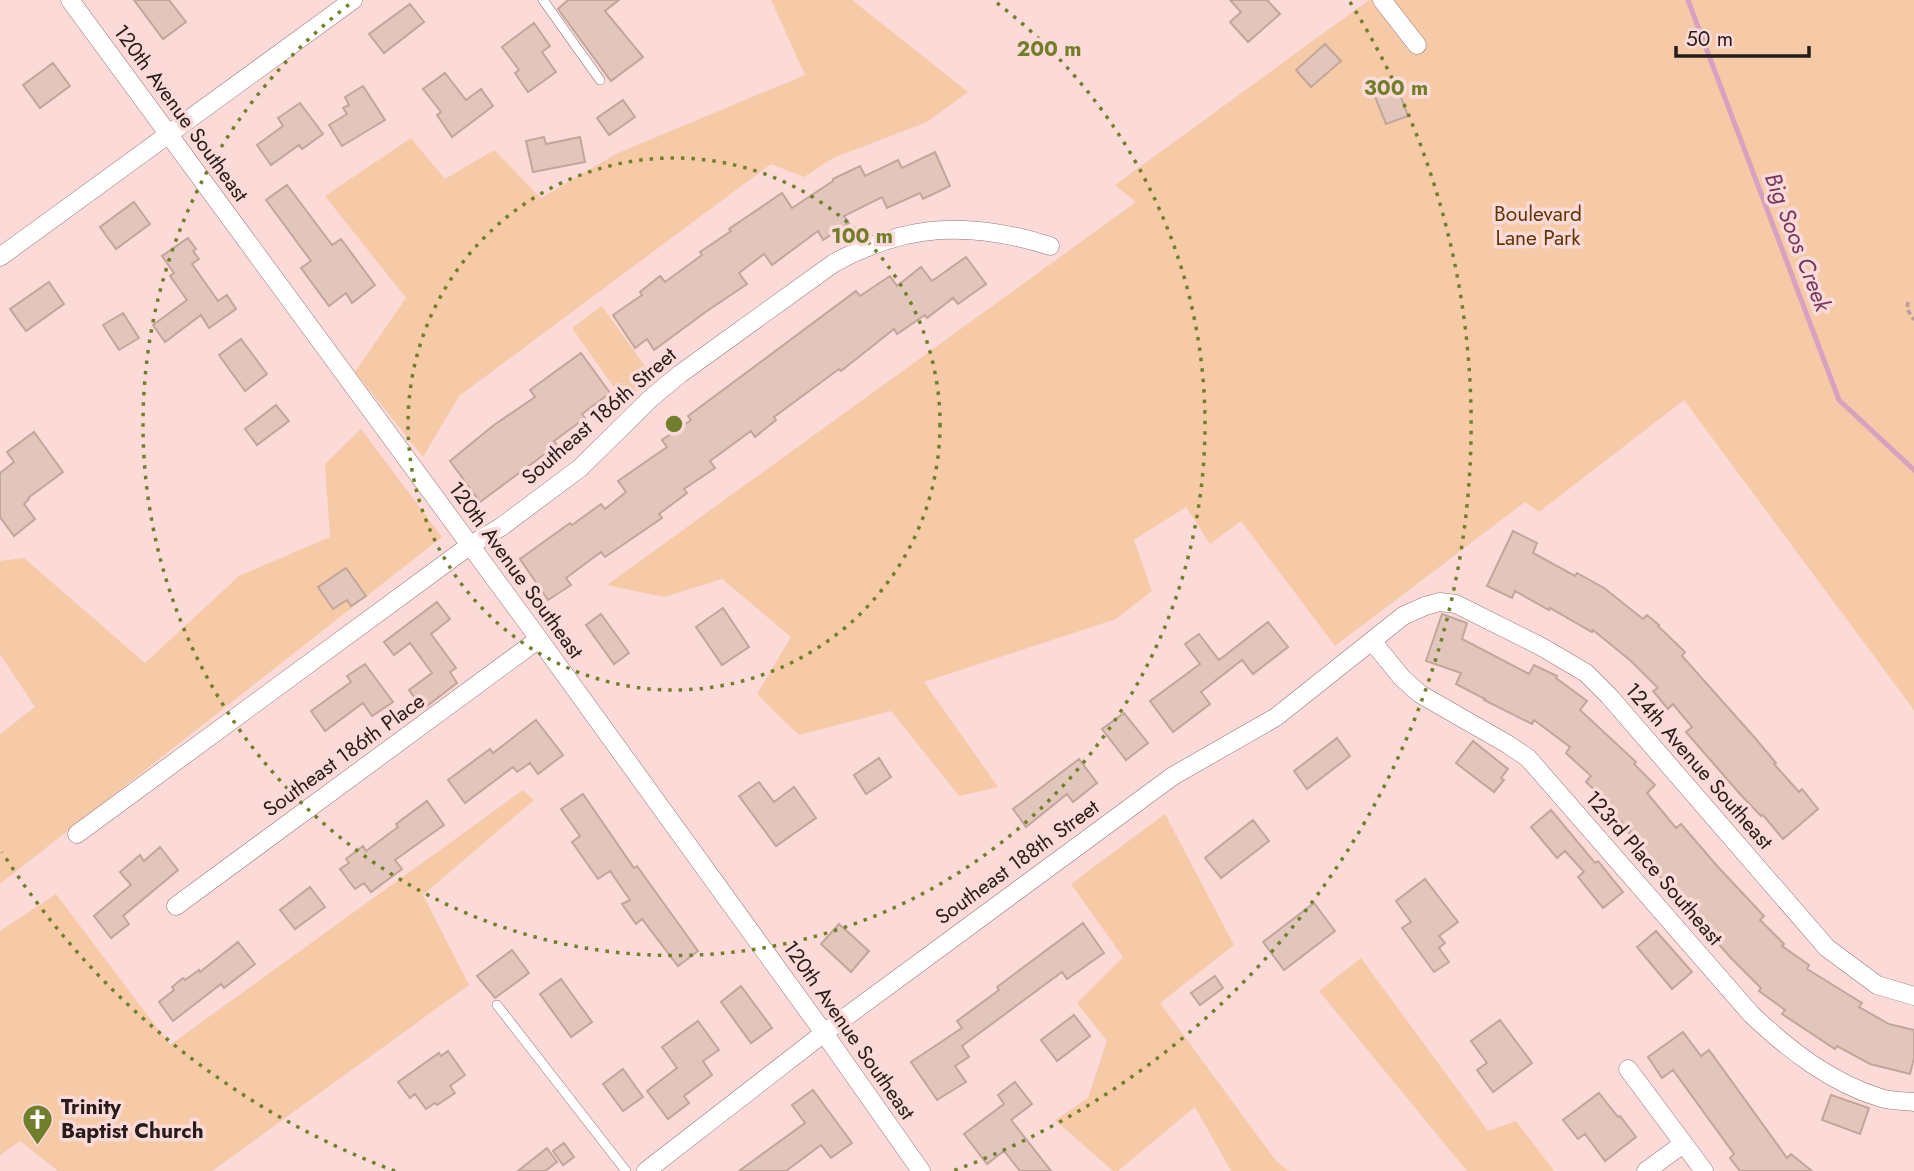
<svg xmlns="http://www.w3.org/2000/svg" width="1914" height="1171" viewBox="0 0 1914 1171" font-family="Jost,sans-serif">
	<style>
		.green { fill: #f6caa6 }
		.lines { fill: none; stroke-linecap: round; stroke-linejoin: round }
		.stream { stroke: #d8a1c0; stroke-width: 5 }
		.building { fill: #e3c6bb; stroke: #c2a69b; stroke-width: 2 }
		.lane-casing { stroke: #947775; stroke-width: 10 }
		.street-casing { stroke: #947775; stroke-width: 19 }
		.path { stroke: #b89e9d; stroke-width: 3.5; stroke-dasharray: 5 3.5; stroke-linecap: butt }
		.lane { stroke: #fff; stroke-width: 9 }
		.street { stroke: #fff; stroke-width: 18 }
		.ring { fill: none; stroke: #717f2d; stroke-width: 3.5; stroke-dasharray: 3.5 7 }
		.labels { text-anchor: middle; dominant-baseline: central; stroke-width: 7; stroke-linejoin: round; paint-order: stroke }
		.street-label { font-size: 21px; fill: #271c1b; stroke: #fbdad8 }
		.park-label { font-size: 21px; fill: #613505; stroke: #fbdad8 }
		.poi-label { font-size: 21px; font-weight: bold; fill: #271c1b; stroke: #fbdad8; text-anchor: start }
		.water-label { font-size: 23px; font-style: italic; fill: #77365e; stroke: #fbdad8 }
		.centre { fill: #717f2d; stroke: #fbdad8; stroke-width: 3.5 }
		.ring-label { font-size: 21px; text-anchor: middle; font-weight: bold; fill: #717f2d; stroke: #fbdad8; stroke-width: 7; stroke-linejoin: round; paint-order: stroke }
	</style>
	<rect width="100%" height="100%" fill="#fbdad8"/>
	<path class="green" d="M 771,0 L 852,0 L 968,92 L 927,122 L 833,158 L 804,177 L 771,164 L 459,396 L 423,457 L 355,372 L 406,298 L 325,196 L 411,138 L 445,179 L 494,150 L 541,198 L 618,153 L 805,75 Z
		M 1369,0 L 1914,0 L 1914,710 L 1684,400 L 1539,512 L 1525,502 L 1335,646 L 1241,521 L 1210,544 L 1186,507 L 1134,540 L 1152,591 L 1116,619 L 924,682 L 998,787 L 959,796 L 891,711 L 799,735 L 757,694 L 791,637 L 722,579 L 664,597 L 607,585 L 1136,202 L 1115,185 Z
		M 602,306 L 652,376 L 625,403 L 572,328 Z
		M 361,429 L 442,537 L 0,884 L 0,734 L 35,707 L 0,654 L 0,561 L 24,558 L 145,663 L 239,576 L 330,537 L 325,464 Z
		M 523,790 L 534,800 L 423,895 L 469,985 L 212,1171 L 58,1171 L 20,1141 L 0,1155 L 0,931 L 56,894 L 170,1045 Z
		M 1165,814 L 1234,945 L 1160,1003 L 1276,1161 L 1289,1171 L 1231,1171 L 1195,1107 L 1118,1171 L 1113,1171 L 1055,1120 L 1088,1098 L 1107,1041 L 1077,1003 L 1123,957 L 1071,884 Z
		M 1361,958 L 1488,1131 L 1516,1121 L 1554,1171 L 1467,1171 L 1319,991 Z"/>
	<g class="lines">
		<path class="stream" d="M 1688,0 L 1839,400 L 1914,470"/>
	</g>
	<path class="building" d="M 134,0 L 169,0 L 186,22 L 163,39 Z
		M 568,0 L 619,0 L 605,11 L 643,57 L 611,81 L 558,9 Z
		M 1230,0 L 1267,0 L 1280,14 L 1248,42 L 1230,22 L 1241,12 Z
		M 410,4 L 424,22 L 384,53 L 369,34 Z
		M 534,23 L 550,46 L 542,52 L 556,72 L 528,92 L 515,73 L 519,70 L 502,47 Z
		M 1325,44 L 1341,61 L 1311,87 L 1296,70 Z
		M 53,63 L 70,86 L 40,108 L 23,85 Z
		M 445,73 L 466,100 L 481,89 L 493,106 L 452,137 L 437,115 L 441,112 L 423,89 Z
		M 1396,84 L 1408,116 L 1386,124 L 1373,92 Z
		M 363,86 L 385,120 L 342,146 L 329,125 L 347,114 L 343,108 L 349,105 L 345,97 Z
		M 623,100 L 635,117 L 609,135 L 597,118 Z
		M 300,103 L 323,134 L 302,149 L 299,145 L 271,165 L 257,145 L 283,126 L 278,118 Z
		M 544,137 L 546,144 L 580,137 L 585,162 L 533,172 L 526,141 Z
		M 935,152 L 950,186 L 923,199 L 920,193 L 887,208 L 882,197 L 844,216 L 849,223 L 823,240 L 818,231 L 772,265 L 764,254 L 739,273 L 747,284 L 707,311 L 654,350 L 647,339 L 635,348 L 613,315 L 642,295 L 640,292 L 660,276 L 665,282 L 702,255 L 700,252 L 731,231 L 729,229 L 782,193 L 792,208 L 833,181 L 833,179 L 860,166 L 865,176 L 898,160 L 902,168 Z
		M 287,185 L 332,245 L 341,239 L 375,285 L 352,303 L 346,293 L 329,306 L 301,268 L 311,261 L 266,200 Z
		M 134,202 L 150,224 L 116,249 L 100,227 Z
		M 188,238 L 196,249 L 193,251 L 199,259 L 192,264 L 218,301 L 227,295 L 236,309 L 209,328 L 201,315 L 165,342 L 153,325 L 187,300 L 170,276 L 174,273 L 162,256 Z
		M 966,257 L 986,284 L 958,304 L 953,298 L 927,318 L 925,315 L 897,334 L 894,329 L 841,371 L 839,369 L 774,417 L 776,420 L 755,437 L 751,431 L 710,461 L 715,468 L 684,489 L 687,493 L 659,514 L 662,518 L 605,557 L 601,552 L 566,578 L 571,585 L 548,600 L 520,559 L 570,523 L 572,525 L 601,504 L 605,509 L 626,492 L 618,481 L 667,447 L 662,440 L 691,420 L 688,416 L 856,291 L 860,296 L 890,276 L 897,286 L 921,267 L 932,281 Z
		M 49,282 L 64,304 L 26,331 L 10,309 Z
		M 123,313 L 139,338 L 119,350 L 103,325 Z
		M 241,339 L 267,374 L 245,391 L 219,355 Z
		M 581,353 L 610,393 L 582,414 L 585,418 L 554,441 L 557,445 L 480,502 L 450,461 L 494,425 L 535,397 L 530,390 Z
		M 276,405 L 289,421 L 257,445 L 245,429 Z
		M 34,432 L 63,472 L 28,498 L 29,499 L 24,504 L 35,519 L 14,536 L 0,517 L 0,473 L 14,462 L 7,452 Z
		M 1513,531 L 1537,543 L 1533,553 L 1575,576 L 1577,573 L 1604,588 L 1643,619 L 1647,615 L 1659,625 L 1658,626 L 1685,652 L 1682,656 L 1755,738 L 1776,763 L 1774,764 L 1799,792 L 1802,789 L 1818,809 L 1783,839 L 1763,815 L 1761,816 L 1740,794 L 1686,732 L 1692,727 L 1673,704 L 1668,709 L 1653,691 L 1658,688 L 1631,661 L 1593,630 L 1592,632 L 1550,608 L 1549,610 L 1515,591 L 1512,598 L 1487,586 Z
		M 346,568 L 366,596 L 351,606 L 347,600 L 333,609 L 318,587 Z
		M 437,602 L 450,619 L 431,634 L 456,668 L 450,672 L 457,683 L 423,709 L 409,690 L 432,673 L 410,643 L 394,655 L 384,642 Z
		M 723,608 L 749,647 L 722,665 L 696,627 Z
		M 601,614 L 629,653 L 614,664 L 586,625 Z
		M 1442,614 L 1467,623 L 1462,639 L 1529,674 L 1534,665 L 1557,676 L 1556,678 L 1587,701 L 1580,710 L 1636,762 L 1634,764 L 1655,785 L 1647,793 L 1676,828 L 1681,824 L 1718,867 L 1764,916 L 1760,920 L 1784,944 L 1782,946 L 1809,965 L 1807,969 L 1862,1003 L 1859,1007 L 1889,1024 L 1914,1030 L 1914,1058 L 1910,1074 L 1870,1064 L 1837,1046 L 1835,1049 L 1782,1014 L 1785,1010 L 1759,991 L 1761,988 L 1731,958 L 1706,930 L 1709,926 L 1660,877 L 1643,858 L 1644,857 L 1634,846 L 1638,843 L 1629,833 L 1631,831 L 1603,804 L 1606,801 L 1586,782 L 1591,776 L 1566,753 L 1570,747 L 1534,720 L 1532,724 L 1484,700 L 1485,699 L 1456,684 L 1461,673 L 1426,661 Z
		M 1268,622 L 1288,647 L 1253,674 L 1242,660 L 1201,692 L 1210,704 L 1173,732 L 1150,701 L 1200,664 L 1185,644 L 1199,634 L 1219,660 Z
		M 365,664 L 393,702 L 372,716 L 363,703 L 325,731 L 311,711 L 351,682 L 347,676 Z
		M 1124,713 L 1148,743 L 1126,760 L 1102,729 Z
		M 536,720 L 563,755 L 538,774 L 530,763 L 517,772 L 513,767 L 465,803 L 448,780 L 490,749 L 493,753 Z
		M 1337,738 L 1350,756 L 1307,789 L 1294,771 Z
		M 1473,741 L 1508,769 L 1501,778 L 1504,780 L 1494,792 L 1456,763 Z
		M 879,758 L 891,777 L 866,794 L 854,775 Z
		M 1079,759 L 1097,783 L 1073,802 L 1067,794 L 1026,827 L 1013,809 Z
		M 759,782 L 774,802 L 794,787 L 816,818 L 776,846 L 739,796 Z
		M 583,794 L 634,868 L 637,866 L 698,951 L 678,966 L 642,919 L 636,924 L 622,904 L 630,900 L 610,871 L 598,879 L 572,842 L 580,836 L 561,809 Z
		M 427,801 L 444,825 L 395,860 L 402,869 L 371,892 L 364,883 L 355,889 L 340,869 L 349,863 L 346,859 L 363,846 L 366,851 L 398,827 L 396,824 Z
		M 1551,810 L 1595,863 L 1598,861 L 1623,892 L 1603,908 L 1578,877 L 1584,872 L 1565,851 L 1557,858 L 1531,827 Z
		M 1253,820 L 1269,841 L 1221,878 L 1205,858 Z
		M 160,847 L 178,870 L 123,916 L 129,924 L 111,938 L 94,916 L 131,885 L 120,872 L 140,855 L 144,861 Z
		M 1425,879 L 1458,922 L 1439,936 L 1445,943 L 1439,948 L 1449,962 L 1434,972 L 1402,928 L 1411,922 L 1396,901 Z
		M 310,887 L 325,907 L 295,929 L 280,910 Z
		M 1314,903 L 1335,931 L 1284,970 L 1263,942 Z
		M 1083,923 L 1104,953 L 1067,979 L 1062,972 L 962,1046 L 969,1057 L 955,1066 L 966,1082 L 937,1100 L 911,1062 L 962,1028 L 957,1021 L 999,990 L 997,987 Z
		M 839,924 L 869,951 L 851,972 L 821,944 Z
		M 1656,931 L 1692,972 L 1672,989 L 1637,947 Z
		M 238,942 L 255,964 L 224,988 L 221,984 L 173,1021 L 159,1002 L 174,990 L 172,987 L 183,978 L 185,980 L 199,970 L 200,972 Z
		M 512,950 L 529,973 L 495,998 L 477,976 Z
		M 1215,976 L 1223,988 L 1200,1005 L 1191,993 Z
		M 561,979 L 592,1022 L 571,1037 L 540,994 Z
		M 741,986 L 772,1028 L 751,1043 L 721,1002 Z
		M 1074,1015 L 1090,1036 L 1057,1061 L 1041,1040 Z
		M 1500,1020 L 1532,1063 L 1493,1092 L 1477,1070 L 1487,1063 L 1471,1041 Z
		M 698,1021 L 719,1050 L 703,1061 L 712,1075 L 684,1096 L 689,1103 L 668,1119 L 647,1091 L 677,1068 L 662,1047 Z
		M 1683,1032 L 1701,1056 L 1709,1050 L 1787,1158 L 1791,1154 L 1812,1171 L 1740,1171 L 1730,1158 L 1734,1154 L 1673,1070 L 1662,1078 L 1648,1057 Z
		M 448,1051 L 465,1075 L 450,1086 L 455,1093 L 437,1105 L 435,1103 L 426,1109 L 415,1094 L 410,1098 L 398,1082 L 439,1053 L 441,1056 Z
		M 623,1069 L 643,1097 L 623,1111 L 603,1084 Z
		M 1015,1082 L 1032,1104 L 1011,1120 L 1051,1171 L 1020,1171 L 1004,1151 L 987,1164 L 964,1134 L 1004,1104 L 998,1095 Z
		M 813,1090 L 852,1143 L 831,1158 L 821,1145 L 786,1171 L 739,1171 L 805,1123 L 792,1105 Z
		M 1599,1093 L 1618,1117 L 1620,1116 L 1636,1137 L 1605,1161 L 1585,1134 L 1578,1139 L 1563,1120 Z
		M 1831,1095 L 1869,1108 L 1860,1134 L 1822,1120 Z
		M 564,1143 L 574,1157 L 563,1165 L 553,1151 Z
		M 547,1148 L 557,1162 L 545,1171 L 518,1171 Z"/>
	<g class="lines">
		<defs>
			<path id="lane" d="M 543,0 L 600,80
				M 497,1005 L 626,1171"/>
			<path id="street" d="M 70,0 L 539,639 L 824,1033 L 921,1171
				M 1382,0 L 1417,45
				M 0,257 L 353,0
				M 1372,641 L 1402,678 L 1420,694 L 1509,745 L 1528,758 L 1751,1014 C 1789,1050 1831,1083 1881,1098 C 1891,1101 1903,1101 1914,1102
				M 77,834 L 469,546 L 501,527 L 580,468 L 651,398 L 680,374 L 834,263 C 907,223 971,221 1050,246
				M 176,906 L 539,639
				M 1628,1069 L 1704,1171
				M 646,1171 L 824,1033 L 1173,776 L 1276,717 L 1403,616 L 1425,606 L 1440,602 L 1456,604 L 1542,647 L 1586,673 L 1609,696 L 1827,948 L 1877,985 L 1914,996
				M 1646,1171 L 1683,1144"/>
		</defs>
		<use href="#lane" class="lane-casing"/>
		<use href="#street" class="street-casing"/>
		<path class="path" d="M 1908,302 L 1907,309 L 1914,320"/>
		<use href="#lane" class="lane"/>
		<use href="#street" class="street"/>
	</g>
	<g class="ring">
		<circle cx="674" cy="424" r="266"/>
		<path d="M997 3A531 531 0 1 1 351 3"/>
		<path d="M395 1171A797 797 0 0 1 2 852M1350 2A797 797 0 0 1 953 1171"/>
	</g>
	<defs>
		<symbol id="church-pin" viewBox="-11 -11 22 30"><path d="M0 17L-7.5 6A9.5 9.5 0 1 1 7.5 6Z" fill="#717f2d" stroke="#fbdad8"/><path d="M-1.2-6h2.4v3.5h3.3v2.4h-3.3V6h-2.4V-.1h-3.3v-2.4h3.3Z" fill="#fff"/></symbol>
	</defs>
	<g fill-rule="evenodd">
		<use href="#church-pin" x="20" y="1102" width="35" height="47"/>
	</g>
	<g class="labels">
		<g class="street-label">
			<text transform="translate(181 113) rotate(54)">120th Avenue Southeast</text>
			<text transform="translate(599 416) rotate(-41)">Southeast 186th Street</text>
			<text transform="translate(516 570) rotate(54)">120th Avenue Southeast</text>
			<text transform="translate(344 755) rotate(-36)">Southeast 186th Place</text>
			<text transform="translate(1699 766) rotate(49)">124th Avenue Southeast</text>
			<text transform="translate(1017 862) rotate(-36)">Southeast 188th Street</text>
			<text transform="translate(1654 868) rotate(49)">123rd Place Southeast</text>
			<text transform="translate(849 1030) rotate(55)">120th Avenue Southeast</text>
		</g>
		<g class="park-label">
			<text x="1538" y="214">Boulevard<tspan x="1538" dy="24">Lane Park</tspan></text>
		</g>
		<g class="poi-label">
			<text x="61" y="1107">Trinity<tspan x="61" dy="24">Baptist Church</tspan></text>
		</g>
		<g class="water-label">
			<text transform="translate(1798 242) rotate(69)">Big Soos Creek</text>
		</g>
	</g>
	<circle cx="674" cy="424" r="10" class="centre"/>
	<g class="ring-label">
		<text x="1049" y="56">200 m</text>
		<text x="1396" y="95">300 m</text>
		<text x="862" y="243">100 m</text>
	</g>
	<path d="M1676 46v10h133v-10" fill="none" stroke="#271c1b" stroke-width="3.5"/>
	<text x="1686" y="46" font-size="21" fill="#271c1b" stroke="#fbdad8" stroke-width="5" paint-order="stroke">50 m</text>
</svg>
